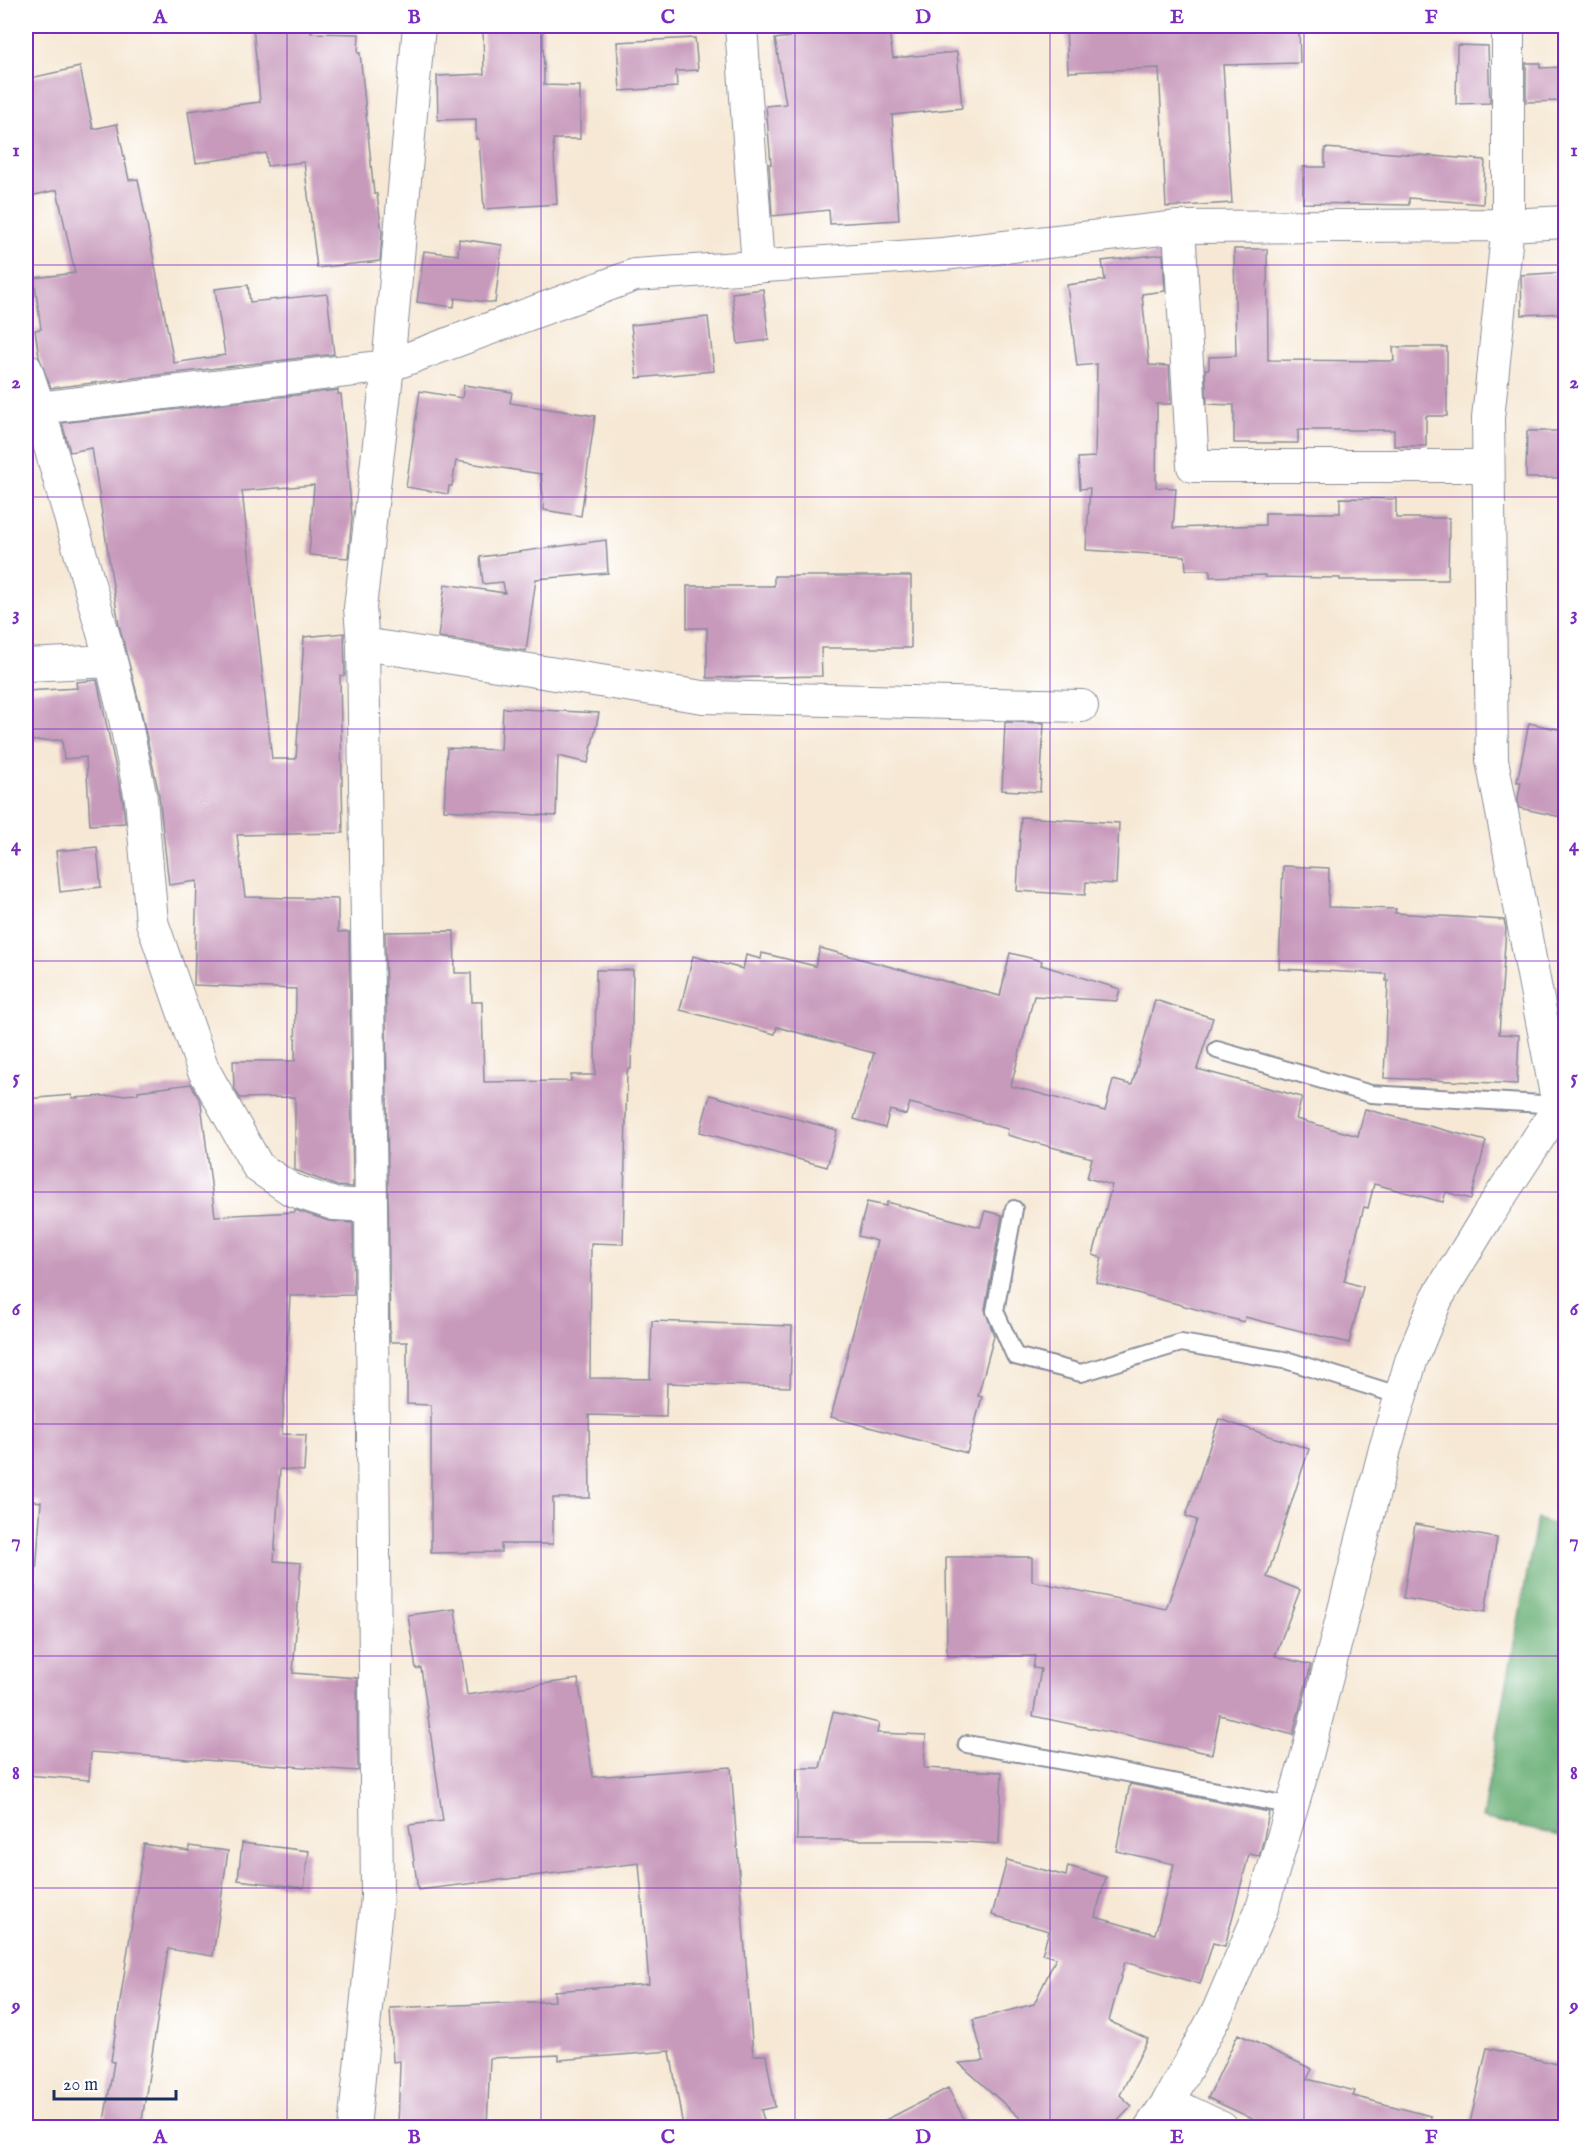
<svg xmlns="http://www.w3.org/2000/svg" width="1591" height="2153" viewBox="0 0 1591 2153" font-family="'IM FELL English',serif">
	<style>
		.forest { fill: #68af74; stroke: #426f69; stroke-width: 1.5 }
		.building { fill: #c799bb }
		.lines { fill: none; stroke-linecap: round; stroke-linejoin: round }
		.service-casing { stroke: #888c99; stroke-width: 20 }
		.minor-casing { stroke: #888c99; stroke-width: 34 }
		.service { stroke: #fff; stroke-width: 16 }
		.minor { stroke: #fff; stroke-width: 32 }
		.grid { fill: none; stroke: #7b2cbf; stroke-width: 1.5; stroke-opacity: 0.55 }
		.neatline { fill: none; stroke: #7b2cbf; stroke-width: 2 }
		.grid-label { font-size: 20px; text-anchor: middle; font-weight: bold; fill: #7b2cbf }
	</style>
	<rect width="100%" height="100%" fill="#fff"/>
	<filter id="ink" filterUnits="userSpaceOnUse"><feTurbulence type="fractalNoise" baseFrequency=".0167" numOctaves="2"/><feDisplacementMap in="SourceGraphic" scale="12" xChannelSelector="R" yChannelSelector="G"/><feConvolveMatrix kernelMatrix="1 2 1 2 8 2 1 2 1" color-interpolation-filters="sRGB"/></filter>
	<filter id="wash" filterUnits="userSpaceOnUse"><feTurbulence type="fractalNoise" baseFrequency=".008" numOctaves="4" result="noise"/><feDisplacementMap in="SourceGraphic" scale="24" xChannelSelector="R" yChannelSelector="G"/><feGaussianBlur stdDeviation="1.35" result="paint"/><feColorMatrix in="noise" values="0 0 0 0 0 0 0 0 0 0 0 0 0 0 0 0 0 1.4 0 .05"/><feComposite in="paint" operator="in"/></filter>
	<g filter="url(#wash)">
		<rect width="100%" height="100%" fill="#f6e8d4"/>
		<path class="forest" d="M 1537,1519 L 1565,1528 L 1565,1837 L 1482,1818 Z"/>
		<g id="blocks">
			<path class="building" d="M 253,26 L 312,26 L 311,33 L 359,34 L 358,53 L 360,53 L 374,194 L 377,194 L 382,233 L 380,261 L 317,268 L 304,162 L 267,166 L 266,153 L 196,163 L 188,111 L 260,102 Z
				M 483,26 L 527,26 L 527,28 L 543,28 L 544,85 L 580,86 L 580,139 L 553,139 L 557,204 L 484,209 L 479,139 L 476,139 L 476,119 L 438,120 L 437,76 L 484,74 Z
				M 787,26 L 888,26 L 893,58 L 957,52 L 962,108 L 892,115 L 899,220 L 830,224 L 829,210 L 772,216 L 769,164 L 771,164 L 766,106 L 786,104 L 775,39 L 789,37 Z
				M 1066,26 L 1299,26 L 1300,63 L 1223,65 L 1232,203 L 1166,207 L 1159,68 L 1068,72 Z
				M 695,38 L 698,70 L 676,71 L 677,87 L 620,91 L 617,42 Z
				M 1457,45 L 1488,46 L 1490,103 L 1456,104 Z
				M 1526,63 L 1540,63 L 1540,68 L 1566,67 L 1566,101 L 1526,102 Z
				M 80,67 L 93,129 L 117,124 L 129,180 L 138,179 L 174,363 L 225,355 L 215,289 L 248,285 L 250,302 L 327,294 L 334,354 L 51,388 L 39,357 L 35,330 L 41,329 L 34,278 L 75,273 L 57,190 L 26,197 L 26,79 Z
				M 1325,148 L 1485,160 L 1483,204 L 1409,198 L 1409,205 L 1303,203 L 1303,167 L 1325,167 Z
				M 459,239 L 502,245 L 495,303 L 455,298 L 454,307 L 417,302 L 424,251 L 458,255 Z
				M 1234,249 L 1267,249 L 1268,360 L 1394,361 L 1393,347 L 1447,347 L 1447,416 L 1426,416 L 1426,446 L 1394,446 L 1394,430 L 1298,430 L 1298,443 L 1234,443 L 1234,405 L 1207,404 L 1205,369 L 1209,369 L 1209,357 L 1236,356 Z
				M 1163,254 L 1165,291 L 1142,294 L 1149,365 L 1169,366 L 1171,404 L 1157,404 L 1156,487 L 1176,488 L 1173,528 L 1265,525 L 1265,513 L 1340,513 L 1340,498 L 1396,499 L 1396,518 L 1449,518 L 1448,580 L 1340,580 L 1340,578 L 1265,577 L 1265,575 L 1210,577 L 1210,570 L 1186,570 L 1185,556 L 1086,550 L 1090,488 L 1080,489 L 1078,458 L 1095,457 L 1097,364 L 1077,366 L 1067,285 L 1105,280 L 1102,261 Z
				M 1566,272 L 1566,313 L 1522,315 L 1521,275 Z
				M 763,289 L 769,340 L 738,344 L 732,293 Z
				M 708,317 L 714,371 L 637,378 L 631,325 Z
				M 464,385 L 512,392 L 510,403 L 595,416 L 581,516 L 544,510 L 541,474 L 456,461 L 452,486 L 449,486 L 448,494 L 406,487 L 420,391 L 462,398 Z
				M 338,390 L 338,394 L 341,394 L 352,517 L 348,558 L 309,555 L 314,485 L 242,491 L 272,759 L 296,759 L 304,637 L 344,633 L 345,675 L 340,676 L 343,833 L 237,835 L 245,897 L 338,899 L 338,932 L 349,932 L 353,1187 L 337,1186 L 295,1170 L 295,1097 L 240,1098 L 234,1087 L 233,1061 L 295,1061 L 296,989 L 194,985 L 197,881 L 169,885 L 159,795 L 141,710 L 119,625 L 92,448 L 70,452 L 62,423 Z
				M 1527,431 L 1566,431 L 1566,478 L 1526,478 Z
				M 606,540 L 608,573 L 536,579 L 526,651 L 438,637 L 445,584 L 505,593 L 503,582 L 483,584 L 480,557 Z
				M 774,576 L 911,576 L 911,648 L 821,648 L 822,676 L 707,678 L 707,628 L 687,628 L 687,586 L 774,586 Z
				M 97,680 L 123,802 L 125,823 L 90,825 L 86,757 L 64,759 L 62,740 L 26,741 L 26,691 L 77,688 L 76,682 Z
				M 503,708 L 599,713 L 588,763 L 558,756 L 556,816 L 444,810 L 447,748 L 501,750 Z
				M 1005,722 L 1044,723 L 1040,792 L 1002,790 Z
				M 1529,723 L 1566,731 L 1566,818 L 1519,808 L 1518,798 L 1521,782 L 1517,782 Z
				M 1021,817 L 1119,823 L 1116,884 L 1086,882 L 1085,895 L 1017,891 Z
				M 97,847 L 101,887 L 60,892 L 56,851 Z
				M 1283,866 L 1329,868 L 1328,907 L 1396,909 L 1395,913 L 1504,920 L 1506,928 L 1499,1034 L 1519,1035 L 1517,1084 L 1384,1078 L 1388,981 L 1386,981 L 1386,974 L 1279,969 Z
				M 454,931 L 455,973 L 471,973 L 472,1002 L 482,1002 L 484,1082 L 571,1081 L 571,1075 L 595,1075 L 596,970 L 633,970 L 631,1069 L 628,1069 L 627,1073 L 623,1244 L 591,1243 L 590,1378 L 650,1379 L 652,1321 L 792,1326 L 790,1387 L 667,1383 L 666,1417 L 589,1415 L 590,1498 L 553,1498 L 553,1544 L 501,1544 L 501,1552 L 431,1553 L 431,1405 L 407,1404 L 407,1342 L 390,1342 L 385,932 Z
				M 820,948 L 1000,996 L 1010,953 L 1042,961 L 1041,965 L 1120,989 L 1117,1001 L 1034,996 L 1011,1086 L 1105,1111 L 1113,1080 L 1132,1085 L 1155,1000 L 1213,1018 L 1197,1069 L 1302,1097 L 1296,1119 L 1358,1136 L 1365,1109 L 1486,1141 L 1471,1199 L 1446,1192 L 1443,1202 L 1374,1184 L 1368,1208 L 1364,1207 L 1344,1281 L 1363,1287 L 1349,1343 L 1245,1317 L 1244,1322 L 1096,1282 L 1102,1258 L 1093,1255 L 1112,1185 L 1087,1178 L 1092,1158 L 1007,1135 L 1008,1129 L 910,1103 L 906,1115 L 890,1110 L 885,1128 L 854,1119 L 874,1053 L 777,1027 L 775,1034 L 680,1010 L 693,956 L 743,969 L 746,955 L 761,959 L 762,953 L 815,966 Z
				M 191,1084 L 201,1103 L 215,1216 L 295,1212 L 295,1210 L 329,1221 L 353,1223 L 354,1295 L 290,1296 L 282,1434 L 306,1435 L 304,1471 L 280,1469 L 274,1561 L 301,1563 L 293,1673 L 357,1678 L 358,1771 L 91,1752 L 89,1780 L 26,1775 L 26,1602 L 34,1602 L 41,1502 L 26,1500 L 26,1099 L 72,1095 L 72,1098 L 138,1094 L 138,1091 Z
				M 710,1095 L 837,1130 L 827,1167 L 700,1132 Z
				M 867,1202 L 886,1206 L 887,1202 L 980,1227 L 985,1211 L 1002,1215 L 985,1309 L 994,1336 L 978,1396 L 982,1397 L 967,1453 L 831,1417 L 877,1241 L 858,1236 Z
				M 1219,1419 L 1309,1449 L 1267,1577 L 1300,1590 L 1275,1656 L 1311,1665 L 1293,1735 L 1220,1715 L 1212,1754 L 1033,1716 L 1041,1669 L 1033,1668 L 1035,1656 L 947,1656 L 946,1557 L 1032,1557 L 1032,1581 L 1166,1609 L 1197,1520 L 1186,1516 Z
				M 1415,1524 L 1497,1538 L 1485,1612 L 1403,1598 Z
				M 455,1609 L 467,1695 L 578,1679 L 593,1777 L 731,1767 L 753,2055 L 766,2055 L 775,2107 L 761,2110 L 766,2127 L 683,2127 L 670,2051 L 559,2060 L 559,2055 L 490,2058 L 487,2127 L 398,2127 L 400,2061 L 393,2062 L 390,2008 L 555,2001 L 554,1991 L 649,1984 L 639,1863 L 418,1890 L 409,1825 L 443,1821 L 421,1668 L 416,1669 L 408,1615 Z
				M 833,1712 L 879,1723 L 877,1733 L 926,1735 L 924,1768 L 1002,1772 L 999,1844 L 931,1840 L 797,1840 L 797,1768 L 820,1768 Z
				M 1130,1784 L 1269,1812 L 1264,1838 L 1259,1856 L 1249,1854 L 1225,1946 L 1213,1943 L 1200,1984 L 1125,1962 L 1109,2021 L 1148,2039 L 1120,2095 L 1132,2106 L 1112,2127 L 1030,2127 L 959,2063 L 984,2061 L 973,2020 L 1034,2004 L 1056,1958 L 1042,1954 L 1049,1931 L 992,1915 L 1007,1860 L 1066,1876 L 1068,1866 L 1106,1877 L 1095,1917 L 1155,1934 L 1174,1864 L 1116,1851 Z
				M 242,1843 L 309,1851 L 304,1888 L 238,1880 Z
				M 144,1844 L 189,1851 L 189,1846 L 228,1851 L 213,1956 L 168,1949 L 141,2127 L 103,2127 L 114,2062 L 111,2061 Z
				M 1238,2034 L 1312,2069 L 1307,2079 L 1355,2091 L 1353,2096 L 1431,2116 L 1430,2127 L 1270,2127 L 1208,2098 Z
				M 1487,2048 L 1566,2066 L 1566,2127 L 1469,2127 Z
				M 948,2088 L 968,2127 L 872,2127 Z"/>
		</g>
	</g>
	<g filter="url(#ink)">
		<use href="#blocks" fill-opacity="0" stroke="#888c99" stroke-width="1.5"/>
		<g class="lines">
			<defs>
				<path id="service" d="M 1217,1050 L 1371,1094 L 1558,1105
					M 1014,1209 L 995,1311 L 1015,1356 L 1081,1373 L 1181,1343 L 1289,1361 L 1401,1396
					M 967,1744 L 1102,1768 L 1292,1806"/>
				<path id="minor" d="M 741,26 L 758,267
					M 1508,26 L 1508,225 L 1488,418 L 1492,760 L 1558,1105
					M 1179,227 L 1193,466 L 1488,466
					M 26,369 L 39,408 L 111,661 L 124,714 L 141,799 L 152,922 L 203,1069 L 258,1167 L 292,1190 L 334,1204 L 371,1206
					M 26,407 L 39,408 L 388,366 L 635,275 L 943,254 L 1179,227 L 1508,225 L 1566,222
					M 363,644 L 703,697 L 1082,706
					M 26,665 L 111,661
					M 1168,2102 L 1222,2128
					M 354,2128 L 377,1897 L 371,1206 L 363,644 L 360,608 L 388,366 L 419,26
					M 1150,2128 L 1168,2102 L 1218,2011 L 1262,1908 L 1305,1763 L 1385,1449 L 1411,1361 L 1437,1298 L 1486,1218 L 1566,1096"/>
			</defs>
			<use href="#service" class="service-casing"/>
			<use href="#minor" class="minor-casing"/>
			<use href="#service" class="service"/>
			<use href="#minor" class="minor"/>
		</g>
	</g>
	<path class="grid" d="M 287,26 L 287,2128M 541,26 L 541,2128M 795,26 L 795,2128M 1050,26 L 1050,2128M 1304,26 L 1304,2128M 26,265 L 1566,265M 26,497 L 1566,497M 26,729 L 1566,729M 26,961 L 1566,961M 26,1192 L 1566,1192M 26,1424 L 1566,1424M 26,1656 L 1566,1656M 26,1888 L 1566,1888"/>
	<rect width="1591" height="2153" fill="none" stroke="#fff" stroke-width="66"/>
	<path d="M54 2090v9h122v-9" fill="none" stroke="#1b2f5e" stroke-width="3"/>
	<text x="63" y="2090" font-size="18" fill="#1b2f5e" stroke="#ffffff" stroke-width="4.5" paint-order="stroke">20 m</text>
	<rect x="33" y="33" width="1525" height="2087" class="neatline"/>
	<g class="grid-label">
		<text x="160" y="23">A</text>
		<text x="414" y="23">B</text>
		<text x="668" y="23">C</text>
		<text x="923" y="23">D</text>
		<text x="1177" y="23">E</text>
		<text x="1431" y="23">F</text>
		<text x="16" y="156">1</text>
		<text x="1574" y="156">1</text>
		<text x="16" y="388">2</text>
		<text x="1574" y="388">2</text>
		<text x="16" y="620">3</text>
		<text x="1574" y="620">3</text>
		<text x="16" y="851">4</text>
		<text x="1574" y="851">4</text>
		<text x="16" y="1083">5</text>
		<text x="1574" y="1083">5</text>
		<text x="16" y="1315">6</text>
		<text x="1574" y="1315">6</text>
		<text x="16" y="1547">7</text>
		<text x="1574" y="1547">7</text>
		<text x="16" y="1779">8</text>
		<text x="1574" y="1779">8</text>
		<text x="16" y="2011">9</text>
		<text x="1574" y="2011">9</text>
		<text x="160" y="2143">A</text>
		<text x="414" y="2143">B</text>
		<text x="668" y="2143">C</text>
		<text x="923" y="2143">D</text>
		<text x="1177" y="2143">E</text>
		<text x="1431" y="2143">F</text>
	</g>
</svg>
